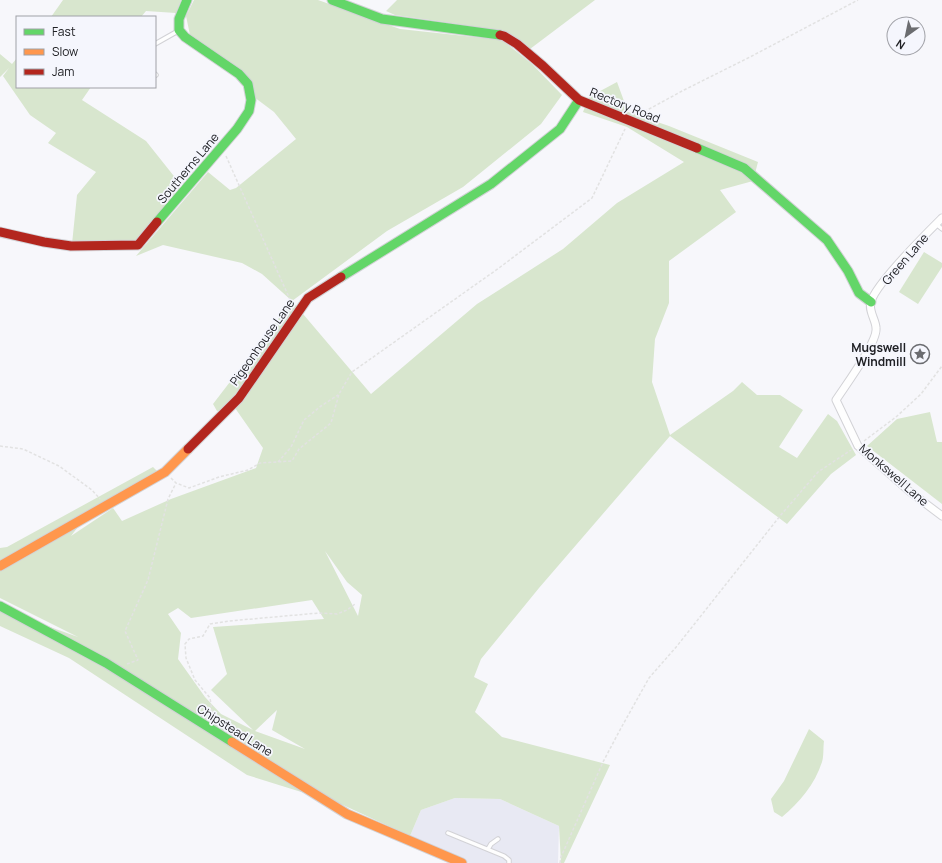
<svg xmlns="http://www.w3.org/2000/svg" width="942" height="863" viewBox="0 0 942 863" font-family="Manrope,sans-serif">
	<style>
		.built { fill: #e8e9f3 }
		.green { fill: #d8e6ce; fill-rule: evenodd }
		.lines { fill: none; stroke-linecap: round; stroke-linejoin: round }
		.lane-casing { stroke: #d2d2d6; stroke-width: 5.5 }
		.street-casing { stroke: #d2d2d6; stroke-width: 9 }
		.fast-casing { stroke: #d2d2d6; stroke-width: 11 }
		.slow-casing { stroke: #d2d2d6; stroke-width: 11 }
		.jam-casing { stroke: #d2d2d6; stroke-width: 11 }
		.path { stroke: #e2e2e2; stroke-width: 1.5; stroke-dasharray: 3 2; stroke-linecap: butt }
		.lane { stroke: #fefefe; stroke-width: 3.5 }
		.street { stroke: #fefefe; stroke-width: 7 }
		.fast { stroke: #63d668; stroke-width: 9 }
		.slow { stroke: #ff974d; stroke-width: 9 }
		.jam { stroke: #b3261e; stroke-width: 9 }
		.labels { text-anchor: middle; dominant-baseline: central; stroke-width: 3.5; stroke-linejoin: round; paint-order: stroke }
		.street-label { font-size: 12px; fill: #202125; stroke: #f5f6fd }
		.poi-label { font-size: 12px; font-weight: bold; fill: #202125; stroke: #f5f6fd; text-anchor: end }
	</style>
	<rect width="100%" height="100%" fill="#f7f7fb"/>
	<path class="built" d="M 455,798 L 500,799 L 559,826 L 558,863 L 469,863 L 410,836 L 421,810 Z"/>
	<path class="green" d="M 63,0 L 181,0 L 176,13 L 146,11 L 141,17 L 51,17 Z
		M 194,0 L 318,0 L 400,29 L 502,40 L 532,64 L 562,95 L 541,124 L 463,187 L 387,231 L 292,301 L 371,394 L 477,304 L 563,249 L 617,203 L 684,162 L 627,127 L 583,112 L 589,97 L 617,82 L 628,112 L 669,126 L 758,162 L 753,181 L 720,190 L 736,212 L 669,261 L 669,303 L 655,339 L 652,382 L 670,435 L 733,391 L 742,382 L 757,395 L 780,395 L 803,410 L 779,447 L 797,458 L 828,414 L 837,421 L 856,455 L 831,474 L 787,524 L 670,436 L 539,588 L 481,659 L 474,677 L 488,684 L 475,712 L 502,737 L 610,765 L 564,863 L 561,863 L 559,826 L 500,799 L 455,798 L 421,810 L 410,836 L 343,805 L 247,775 L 69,658 L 0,626 L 0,609 L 78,637 L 0,598 L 0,548 L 7,547 L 153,467 L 157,471 L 91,510 L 71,536 L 113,508 L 122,521 L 171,499 L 256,468 L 263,448 L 235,408 L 217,411 L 213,404 L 292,301 L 262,274 L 242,263 L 163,245 L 136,256 L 208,172 L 230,190 L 236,188 L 296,139 L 274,112 L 254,97 L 249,78 L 190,35 L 186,16 ZM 325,551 L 347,582 L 362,595 L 358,616 ZM 312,600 L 324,619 L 213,627 L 227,674 L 211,690 L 253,730 L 221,714 L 205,697 L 178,659 L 181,633 L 168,614 L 178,608 L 191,618 ZM 277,710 L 272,730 L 305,749 L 255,731 Z
		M 397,0 L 595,0 L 530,49 L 508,33 L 479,27 L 395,15 L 386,11 Z
		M 0,54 L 12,64 L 17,58 L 17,87 L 91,87 L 82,100 L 146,141 L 181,185 L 136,241 L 72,244 L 77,195 L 96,172 L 48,143 L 56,133 L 30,115 L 3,76 L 9,68 L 0,77 Z
		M 924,252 L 942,263 L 942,267 L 918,304 L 899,292 Z
		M 930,412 L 937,442 L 942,442 L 942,504 L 867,446 L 897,419 Z
		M 809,729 L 824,741 C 823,748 824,756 822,762 C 815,784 799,803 782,817 L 774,812 L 771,799 L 784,781 Z"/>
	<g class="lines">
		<defs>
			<path id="lane" d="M 155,44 L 178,31
				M 155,74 L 156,75
				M 936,224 L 942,229
				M 448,833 L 504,856 L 509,860 L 509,863
				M 488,849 L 491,844 L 498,839"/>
			<path id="street" d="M 942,218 C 927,233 875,284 871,302 C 868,311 876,320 876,328 C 878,342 845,386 836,400 L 858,446 L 909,491 L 942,516"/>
			<path id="fast" d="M 332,0 L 382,19 L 500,35
				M 697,148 L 744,168 L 827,240 L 848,271 L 859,293 L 871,302
				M 157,222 L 237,129 L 249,111 L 251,100 L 248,84 L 239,74 L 185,37 L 179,30 L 179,19 L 187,0
				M 341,277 L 491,184 L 560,129 L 579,100
				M 0,606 L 106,663 L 232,742"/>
			<path id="slow" d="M 0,566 L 165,472 L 188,449
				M 232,742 L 347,814 L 462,863"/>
			<path id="jam" d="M 500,35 L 504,36 L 517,44 L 543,66 L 579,100 L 697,148
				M 0,232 L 44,242 L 71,246 L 138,245 L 157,222
				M 188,449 L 239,398 L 308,298 L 341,277"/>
		</defs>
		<use href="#lane" class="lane-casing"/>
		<use href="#street" class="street-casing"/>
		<use href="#fast" class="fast-casing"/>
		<use href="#slow" class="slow-casing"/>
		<use href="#jam" class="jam-casing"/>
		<path class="path" d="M 640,114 L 684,90 L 750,57 L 858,0
			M 226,156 L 292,304
			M 864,441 L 896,417 L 921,394 L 942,366
			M 0,446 L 23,449 L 59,466 L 92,490 L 100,499
			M 278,462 L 291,447 L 304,420 L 321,406 L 338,395
			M 171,478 L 176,483 L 189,488 L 219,477 L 248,470 L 260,463 L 292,461 L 299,449 L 331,423 L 339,394 L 352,372 L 499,268 L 592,198 L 625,129
			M 127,664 L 138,660 L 125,631 L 148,580 L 168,499 L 176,483
			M 212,717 L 212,711 L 210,698 L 195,680 L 186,658 L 185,644 L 189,639 L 203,636 L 210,624 L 229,621 L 319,613 L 337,614 L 347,610 L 355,604
			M 560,863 L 561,857 L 603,762 L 621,728 L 649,678 L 677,646 L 780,516 L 818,472 L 851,450"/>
		<use href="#lane" class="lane"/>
		<use href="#street" class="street"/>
		<use href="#fast" class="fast"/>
		<use href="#slow" class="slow"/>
		<use href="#jam" class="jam"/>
	</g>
	<defs>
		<symbol id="sight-ring" viewBox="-11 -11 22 22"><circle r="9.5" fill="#f5f6fd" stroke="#6b6c70" stroke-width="1.5"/><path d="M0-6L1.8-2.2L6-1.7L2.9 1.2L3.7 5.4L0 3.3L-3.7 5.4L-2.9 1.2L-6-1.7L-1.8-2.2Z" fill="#6b6c70"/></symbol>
	</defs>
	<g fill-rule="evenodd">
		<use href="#sight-ring" x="909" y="343" width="22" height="22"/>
	</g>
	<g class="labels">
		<g class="street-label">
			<text transform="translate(625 105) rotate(22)">Rectory Road</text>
			<text transform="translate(188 168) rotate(-50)">Southerns Lane</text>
			<text transform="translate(905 259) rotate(-49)">Green Lane</text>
			<text transform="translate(262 342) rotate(-55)">Pigeonhouse Lane</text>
			<text transform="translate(894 475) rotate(41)">Monkswell Lane</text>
			<text transform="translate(235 730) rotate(32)">Chipstead Lane</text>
		</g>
		<g class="poi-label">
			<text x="906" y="347">Mugswell<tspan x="906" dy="14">Windmill</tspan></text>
		</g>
	</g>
	<rect x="16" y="16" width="140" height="72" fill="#f5f6fd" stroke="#a0a1a7"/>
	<rect x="24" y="29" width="20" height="6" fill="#63d668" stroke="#a0a1a7"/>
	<text x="52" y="36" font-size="12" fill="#202125">Fast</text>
	<rect x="24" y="49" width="20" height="6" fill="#ff974d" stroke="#a0a1a7"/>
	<text x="52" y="56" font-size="12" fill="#202125">Slow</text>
	<rect x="24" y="69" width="20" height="6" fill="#b3261e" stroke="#a0a1a7"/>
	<text x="52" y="76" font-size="12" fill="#202125">Jam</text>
	<g transform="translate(906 36) rotate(213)"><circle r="19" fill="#f5f6fd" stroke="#a0a1a7"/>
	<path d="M0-3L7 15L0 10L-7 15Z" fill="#6b6c70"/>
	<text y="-6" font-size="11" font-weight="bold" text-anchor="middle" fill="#202125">N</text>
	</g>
</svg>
